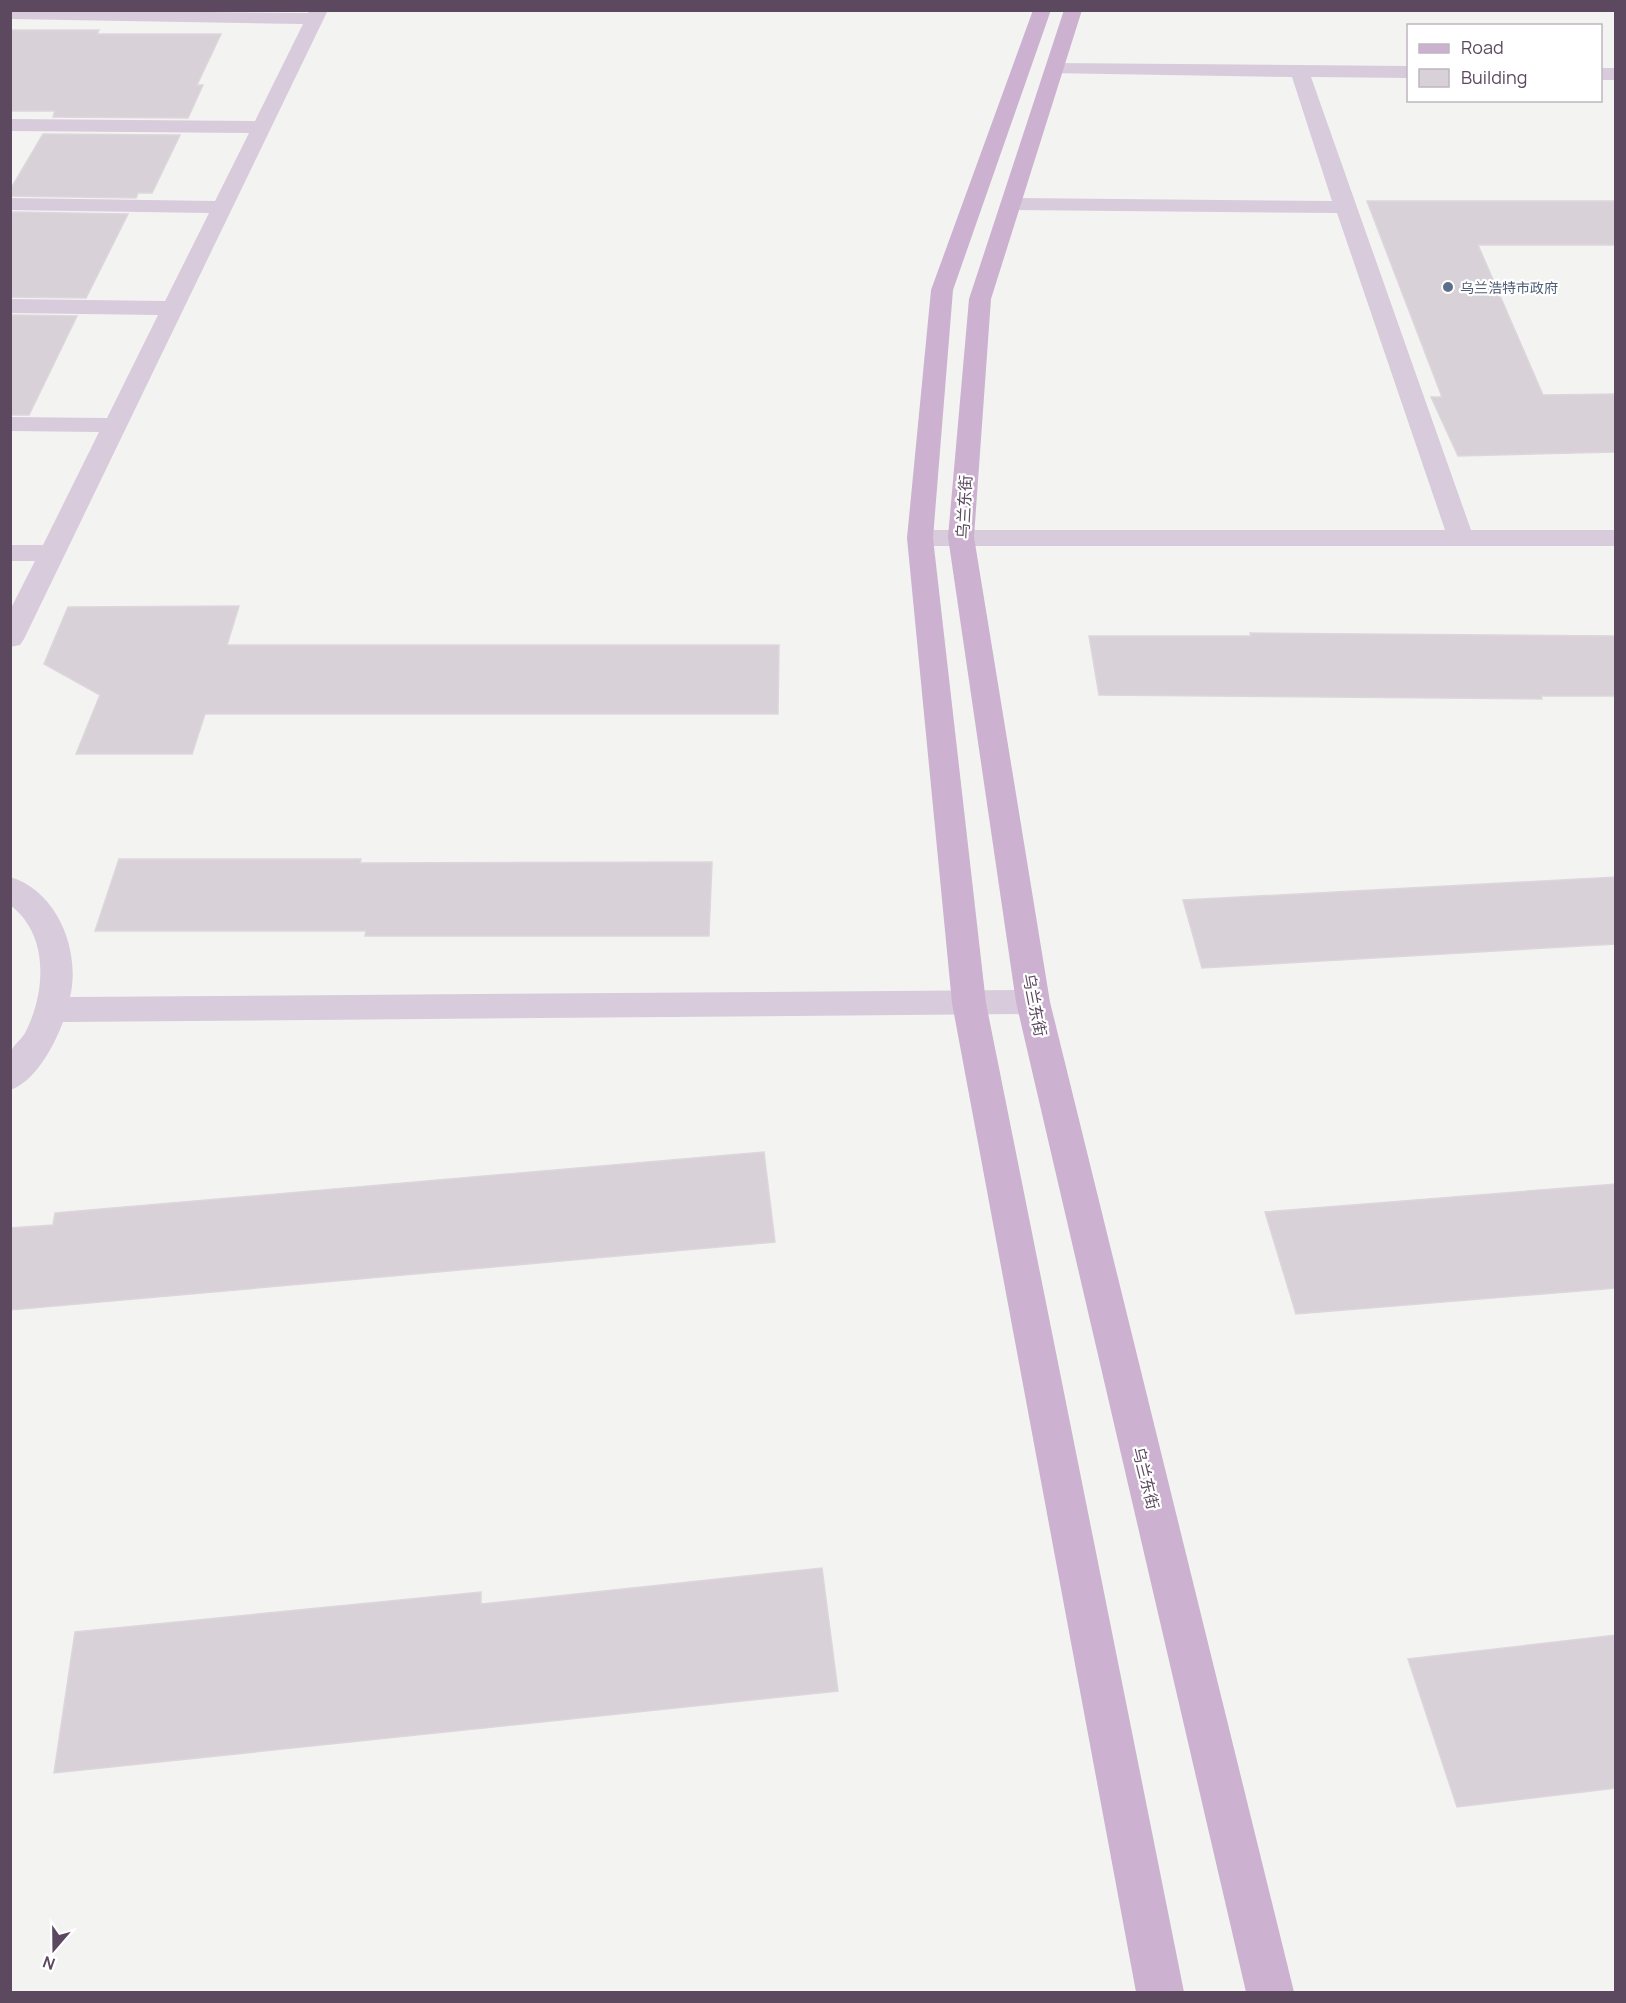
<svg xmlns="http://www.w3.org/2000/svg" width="1626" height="2003" viewBox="0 0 1626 2003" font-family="Manrope,'Noto Sans SC',sans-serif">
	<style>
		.building { fill: #d8d1d8; stroke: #ddd6dc; stroke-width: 1.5 }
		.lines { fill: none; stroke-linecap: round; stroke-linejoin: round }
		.minor { fill: #d8cbdb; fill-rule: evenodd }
		.major { fill: #ccb2d0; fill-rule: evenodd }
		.service-dot { fill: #5c6f8a; stroke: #fff; stroke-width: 2 }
		.labels { text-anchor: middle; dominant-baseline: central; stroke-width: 4.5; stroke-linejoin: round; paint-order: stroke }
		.far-service-label { font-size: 14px; fill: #4e5e75; stroke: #fff; text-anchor: start }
		.street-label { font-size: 16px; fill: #5c495f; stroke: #fff }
	</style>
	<rect width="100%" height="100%" fill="#f3f4f1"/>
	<path class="building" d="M 10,30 L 99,30 L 97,34 L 221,34 L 197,85 L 203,85 L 188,118 L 53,117 L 55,111 L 10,111 Z
		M 43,134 L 180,135 L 152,193 L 138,193 L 136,198 L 10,196 L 10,190 Z
		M 1367,201 L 1616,201 L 1616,245 L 1478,245 L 1543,395 L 1616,394 L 1616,452 L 1458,456 L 1431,397 L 1442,397 Z
		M 10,212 L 128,214 L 86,298 L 10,297 Z
		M 10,315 L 77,316 L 29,415 L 10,415 Z
		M 239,606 L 227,645 L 779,645 L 778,714 L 205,714 L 192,754 L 76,754 L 100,695 L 44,664 L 68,607 Z
		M 1250,633 L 1616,636 L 1616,696 L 1541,696 L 1542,699 L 1099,695 L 1089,636 L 1251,636 Z
		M 119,859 L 361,859 L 360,863 L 712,862 L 709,936 L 365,936 L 366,931 L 95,931 Z
		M 1616,877 L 1616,944 L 1202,968 L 1183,900 Z
		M 764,1152 L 775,1242 L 10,1310 L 10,1228 L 53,1225 L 55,1213 Z
		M 1616,1184 L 1616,1288 L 1296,1314 L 1265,1212 Z
		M 822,1568 L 838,1691 L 54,1773 L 75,1632 L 481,1592 L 481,1604 Z
		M 1616,1635 L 1616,1788 L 1457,1807 L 1408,1659 Z"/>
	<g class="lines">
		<path class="minor" d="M 10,10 L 308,13 L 310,10 L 328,10 L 24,639 L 20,645 L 10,647 L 10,610 L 35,561 L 10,561 L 10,545 L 43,545 L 99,432 L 10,431 L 10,417 L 107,418 L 158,315 L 10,313 L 10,299 L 165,301 L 209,213 L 10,210 L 10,198 L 215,201 L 249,133 L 10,131 L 10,119 L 255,121 L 303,24 L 10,19 Z
			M 1054,63 L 1408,66 L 1408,78 L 1311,77 L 1471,530 L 1616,530 L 1616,546 L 920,546 L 911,544 L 907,538 L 911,532 L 920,530 L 1445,530 L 1337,213 L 1011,210 L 1004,208 L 1001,204 L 1004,200 L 1011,198 L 1332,201 L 1292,77 L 1047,73 L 1045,69 L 1047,65 Z
			M 1600,68 L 1616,68 L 1616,80 L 1600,80 Z
			M 10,877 C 58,891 81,952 70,997 L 1033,990 L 1045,993 L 1050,1002 L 1045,1011 L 1033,1014 L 63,1022 C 54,1046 35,1082 10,1090 C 10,1079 8,1064 10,1053 C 13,1045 23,1038 26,1031 C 46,991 49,934 10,905 Z"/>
		<path class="major" d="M 1033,10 L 1051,10 L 953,290 L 933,538 L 986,1003 L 1184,1992 L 1136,1992 L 952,1003 L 907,538 L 931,290 Z
			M 1064,10 L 1082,10 L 991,299 L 974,537 L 1050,1002 L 1294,1992 L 1246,1992 L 1016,1002 L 948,537 L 969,299 Z"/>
	</g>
	<circle class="service-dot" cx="1448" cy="287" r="6"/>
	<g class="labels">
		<g class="far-service-label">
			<text x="1460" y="287">乌兰浩特市政府</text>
		</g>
		<g class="street-label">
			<text transform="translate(964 507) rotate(-87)">乌兰东街</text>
			<text transform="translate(1035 1005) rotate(79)">乌兰东街</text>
			<text transform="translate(1146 1478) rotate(76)">乌兰东街</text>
		</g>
	</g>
	<rect width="1626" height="2003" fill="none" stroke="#5c495f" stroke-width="24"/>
	<rect x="1407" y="24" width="195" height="78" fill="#ffffff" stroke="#beb6bf" stroke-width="1.5"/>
	<rect x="1419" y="44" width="30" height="9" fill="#ccb2d0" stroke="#beb6bf" stroke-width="1.5"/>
	<text x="1461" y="54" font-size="18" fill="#5c495f">Road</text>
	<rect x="1419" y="69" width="30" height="18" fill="#d8d1d8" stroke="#beb6bf" stroke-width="1.5"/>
	<text x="1461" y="84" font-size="18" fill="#5c495f">Building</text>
	<g transform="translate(54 1949) rotate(200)" stroke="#ffffff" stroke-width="4.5" paint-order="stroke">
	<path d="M0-4.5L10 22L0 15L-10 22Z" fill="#5c495f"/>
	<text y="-9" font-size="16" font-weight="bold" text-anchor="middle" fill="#5c495f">N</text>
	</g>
</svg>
